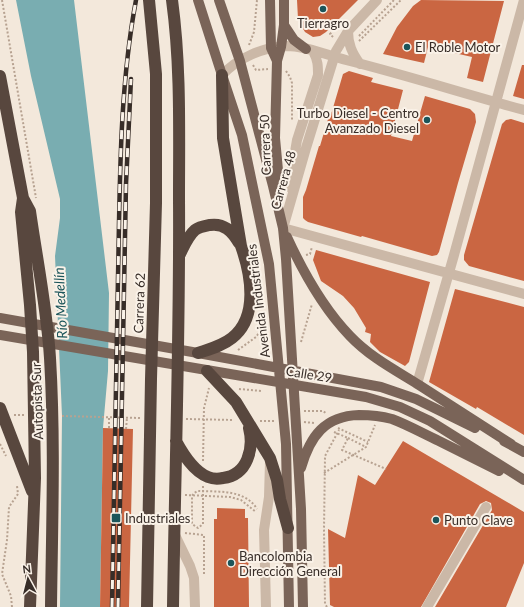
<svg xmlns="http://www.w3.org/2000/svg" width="524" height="607" viewBox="0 0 524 607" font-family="Lato,sans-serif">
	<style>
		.water { fill: #79adb1 }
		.building { fill: #ca6642 }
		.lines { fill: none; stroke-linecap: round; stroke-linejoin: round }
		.path { stroke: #b7a291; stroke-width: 2; stroke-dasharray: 2 2; stroke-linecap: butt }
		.minor { stroke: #cbb8a7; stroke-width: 10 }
		.major { stroke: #7a6458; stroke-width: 10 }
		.highway { stroke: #58473e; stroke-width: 12 }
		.rail-casing { stroke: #372d28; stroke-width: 4.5 }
		.rail { stroke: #faf2e8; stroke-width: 3; stroke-dasharray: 9; stroke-linecap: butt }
		.poi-dot { fill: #1c555a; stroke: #faf2e8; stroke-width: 1.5 }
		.labels { text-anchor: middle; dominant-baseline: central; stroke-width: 4; stroke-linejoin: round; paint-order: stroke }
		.poi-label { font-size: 13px; fill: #372d28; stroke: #faf2e8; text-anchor: start }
		.street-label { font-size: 13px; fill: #372d28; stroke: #faf2e8 }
		.water-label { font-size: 14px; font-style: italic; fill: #1c555a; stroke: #faf2e8 }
	</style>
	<rect width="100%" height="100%" fill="#f3e8db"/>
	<path class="water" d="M 16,0 L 74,0 L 109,293 L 108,371 L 103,428 L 100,607 L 60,607 L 62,416 L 55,256 L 60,218 L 60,199 L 31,76 Z"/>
	<path class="building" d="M 297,0 L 358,0 L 326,32 L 320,36 L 313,37 L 305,32 L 300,24 L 298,19 Z
		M 421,0 L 504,1 L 483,82 L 467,78 L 472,57 L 428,47 L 424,63 L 383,54 L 397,27 L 413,6 Z
		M 522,65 L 524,65 L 524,99 L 513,96 Z
		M 349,71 L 373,78 L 371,82 L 403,90 L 391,136 L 412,141 L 425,96 L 470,109 L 475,114 L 476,122 L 458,183 L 439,252 L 437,255 L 432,256 L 362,236 L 361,237 L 308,222 L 305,220 L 303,218 L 303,197 L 306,190 L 319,146 L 320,146 L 328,119 L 330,118 L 343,74 Z
		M 511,119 L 524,123 L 524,281 L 469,266 L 464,260 L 464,255 L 502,124 L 506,120 Z
		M 316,250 L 430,282 L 409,362 L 405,366 L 380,352 L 370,342 L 371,334 L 365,332 L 366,328 L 354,308 L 343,296 L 321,281 L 313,260 Z
		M 455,289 L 524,307 L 524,435 L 477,407 L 476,409 L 429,382 Z
		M 103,428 L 133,429 L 129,607 L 100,607 Z
		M 403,441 L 524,512 L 524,563 L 506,607 L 435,607 L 492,510 L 491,503 L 486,501 L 480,504 L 421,607 L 334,607 L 330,605 L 328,529 L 345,538 L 358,475 L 375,485 Z
		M 217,508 L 245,509 L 245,518 L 248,518 L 249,607 L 214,607 L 214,519 L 217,519 Z"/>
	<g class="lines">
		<path class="path" d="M 2,0 L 36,198
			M 359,36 L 394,0
			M 333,37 L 330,34 L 340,24
			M 359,41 L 401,0
			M 249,45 L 254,32 L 257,0
			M 253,65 L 256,70 L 268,69
			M 286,71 L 290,77 L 292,83 L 292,121
			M 306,255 L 310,254 L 312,247
			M 301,342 L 312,304
			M 238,350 L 256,337 L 264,326
			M 239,389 L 262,391
			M 304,411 L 323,411 L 327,414
			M 14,415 L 24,415
			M 62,416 L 140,418
			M 186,419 L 234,420
			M 260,421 L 274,421
			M 304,422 L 314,423
			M 109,428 L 109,418
			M 338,428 L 368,442
			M 126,429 L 127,418
			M 334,432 L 348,438 L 342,450 L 386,469
			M 348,438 L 366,447
			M 0,444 L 6,456
			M 203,461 L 204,408 L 209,388
			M 324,473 L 366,447 L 375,425
			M 203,486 L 203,524 L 198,528 L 192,524 L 192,496 L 194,493 L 198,491 C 218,492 245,489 257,509
			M 185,495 L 230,497 L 241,500 L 256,512
			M 185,533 L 204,535 L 204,576
			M 12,607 L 11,596 L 2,574 L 7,540 L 9,507 L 18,494 L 17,486
			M 327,607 L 325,604 L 324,529 L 325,456 L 339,430"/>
		<path class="minor" d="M 348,31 C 348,44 352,53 360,64
			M 222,75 C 238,58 263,47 287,46 C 306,46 327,55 346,60 C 406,75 465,94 524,110
			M 289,187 L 297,140 L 318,75 C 318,66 318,60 313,51
			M 283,228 L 306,148 L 336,51 L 348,31 L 377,0
			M 283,228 L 524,294
			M 417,384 L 454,255 L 524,0
			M 175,535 L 190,566 L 194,578 L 195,607
			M 266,607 L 264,530 L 269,497 L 270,462
			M 427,607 L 486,507"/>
		<path class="major" d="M 198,0 L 222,75 L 242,135 L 269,264 L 286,444 L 289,607
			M 219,0 L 240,61 L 273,186 L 283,228 L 286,259 L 301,509 L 303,607
			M 270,0 L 271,48 L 277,61
			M 284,25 L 294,40 L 306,49
			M 280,192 L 275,138 L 277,61 L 281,47 L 284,25 L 284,0
			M 287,237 C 303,272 323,308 350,336 C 370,357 395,370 419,385 C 449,404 480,424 511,444
			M 0,318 L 198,353 L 381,387 L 416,399 L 475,428
			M 0,335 L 366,397 L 400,407 L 430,421 L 524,480
			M 504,441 L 524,452
			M 301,468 C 310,436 325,416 359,415 C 370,415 381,416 392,419 C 408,425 424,434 439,441 C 459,451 479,461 499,471"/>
		<path class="highway" d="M 172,0 C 181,66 179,132 179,198 C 180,334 175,471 173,607
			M 0,76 L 23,198 L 30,211 C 37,260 47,309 50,358 C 55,441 52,524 51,607
			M 23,198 L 21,212 L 30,305 L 33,352 L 35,478 L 30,607
			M 180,254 C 184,246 188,236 195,230 C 199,227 205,226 210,225 C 224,223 232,231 239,243
			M 198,353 C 210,349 222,346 232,338 C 259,317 251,274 241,246 L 223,138 L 222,75
			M 207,371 L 236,402 L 270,458 L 277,480 L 280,499 L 288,528
			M 0,408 L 32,491
			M 176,441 C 183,454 193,471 208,477 C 213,479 218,479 223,478 C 248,475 254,448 249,428
			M 147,607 L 151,379 L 156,203 L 156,74 L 149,0"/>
		<defs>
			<path id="rail" d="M 112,607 C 114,497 116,387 118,277 C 120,185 119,91 136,0
				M 118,607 L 126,184 L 131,79"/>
		</defs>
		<use href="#rail" class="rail-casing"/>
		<use href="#rail" class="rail"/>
	</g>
	<g class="poi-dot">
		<circle cx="323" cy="9" r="4"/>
		<circle cx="407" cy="47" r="4"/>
		<circle cx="427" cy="120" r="4"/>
		<rect x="111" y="513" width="10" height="10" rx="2"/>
		<circle cx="436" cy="520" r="4"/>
		<circle cx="231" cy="563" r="4"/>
	</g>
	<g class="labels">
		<g class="poi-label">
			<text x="323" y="23" text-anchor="middle">Tierragro</text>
			<text x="415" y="47">El Roble Motor</text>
			<text x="419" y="113" text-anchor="end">Turbo Diesel - Centro<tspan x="419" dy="15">Avanzado Diesel</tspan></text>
			<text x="125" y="518">Industriales</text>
			<text x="444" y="520">Punto Clave</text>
			<text x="239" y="556">Bancolombia<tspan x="239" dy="15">Dirección General</tspan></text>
		</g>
		<g class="street-label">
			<text transform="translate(265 145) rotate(-92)">Carrera 50</text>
			<text transform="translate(283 180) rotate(-74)">Carrera 48</text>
			<text transform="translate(258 301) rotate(-97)">Avenida Industriales</text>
			<text transform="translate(139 303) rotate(-88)">Carrera 62</text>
			<text transform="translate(309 374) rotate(9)">Calle 29</text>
			<text transform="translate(37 401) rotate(-92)">Autopista Sur</text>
		</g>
		<g class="water-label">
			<text transform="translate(60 303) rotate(-93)">Río Medellín</text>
		</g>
	</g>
	<g transform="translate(28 579) rotate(353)" stroke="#faf2e8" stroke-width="3" paint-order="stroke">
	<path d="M0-3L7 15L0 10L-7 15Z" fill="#372d28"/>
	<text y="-6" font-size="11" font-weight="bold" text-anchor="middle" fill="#372d28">N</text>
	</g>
</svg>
